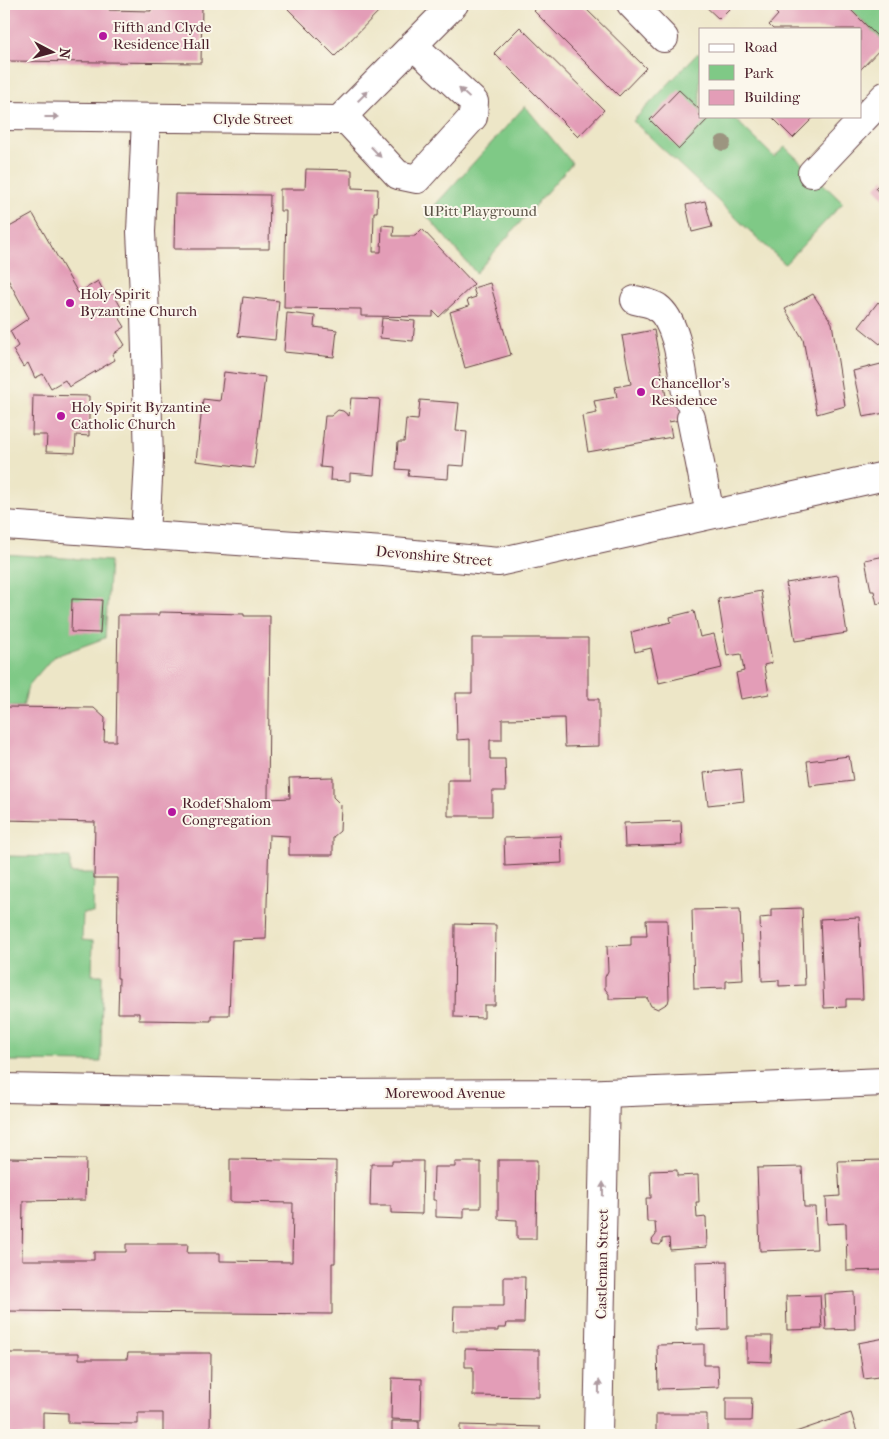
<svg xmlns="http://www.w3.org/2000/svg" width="889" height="1439" viewBox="0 0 889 1439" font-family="'IM FELL French Canon',serif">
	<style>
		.green { fill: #7fc986; stroke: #647458 }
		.building { fill: #e39db7 }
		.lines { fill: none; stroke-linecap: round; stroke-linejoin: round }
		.minor-casing { stroke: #623d42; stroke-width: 30 }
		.major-casing { stroke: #623d42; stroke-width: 30 }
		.minor { stroke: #fff; stroke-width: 28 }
		.major { stroke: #fff; stroke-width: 28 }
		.tree { fill: #9c9580 }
		.oneway { fill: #ae9aa0 }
		.poi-dot { fill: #b5179e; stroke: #fbf7ec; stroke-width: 2 }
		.labels { text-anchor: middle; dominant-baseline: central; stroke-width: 4; stroke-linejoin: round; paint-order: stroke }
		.poi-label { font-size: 15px; fill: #4a1f2b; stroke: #fbf7ec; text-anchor: start }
		.street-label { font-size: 15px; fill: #4a1f2b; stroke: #fbf7ec }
		.park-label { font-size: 15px; fill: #5a5246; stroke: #fbf7ec }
	</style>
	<rect width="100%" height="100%" fill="#fbf7ec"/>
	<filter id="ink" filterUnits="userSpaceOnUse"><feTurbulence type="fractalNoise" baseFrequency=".02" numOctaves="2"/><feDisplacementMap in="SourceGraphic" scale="10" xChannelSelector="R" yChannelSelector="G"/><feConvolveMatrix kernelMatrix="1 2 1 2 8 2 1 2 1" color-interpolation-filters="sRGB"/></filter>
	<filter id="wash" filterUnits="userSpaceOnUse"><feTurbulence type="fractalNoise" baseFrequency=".0096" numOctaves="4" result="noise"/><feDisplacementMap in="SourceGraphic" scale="20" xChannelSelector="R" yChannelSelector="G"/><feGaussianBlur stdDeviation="1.12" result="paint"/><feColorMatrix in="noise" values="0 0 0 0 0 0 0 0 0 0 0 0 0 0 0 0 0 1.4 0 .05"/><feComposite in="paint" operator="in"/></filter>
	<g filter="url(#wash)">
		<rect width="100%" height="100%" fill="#ede6c7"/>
		<path class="green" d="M 845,4 L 885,4 L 885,43 Z
			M 698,53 L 700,55 L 700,116 L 732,116 L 774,157 L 785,147 L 843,203 L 785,264 L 633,121 Z
			M 525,106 L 572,163 L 476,273 L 426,215 Z
			M 4,554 L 110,561 L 105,638 L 53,657 L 28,686 L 23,707 L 4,707 Z
			M 4,856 L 70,857 L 70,873 L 94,873 L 93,913 L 83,913 L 82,940 L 93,941 L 92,975 L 102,975 L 101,1062 L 4,1061 Z"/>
		<g id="blocks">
			<path class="building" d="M 4,4 L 109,4 L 109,10 L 151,11 L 151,4 L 202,4 L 201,63 L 4,61 Z
				M 283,4 L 386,4 L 335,56 Z
				M 541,4 L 581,4 L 646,68 L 619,96 L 534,11 Z
				M 703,4 L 734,4 L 719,19 Z
				M 783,4 L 791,4 L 796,8 L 800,4 L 845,4 L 885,44 L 860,70 L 860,29 L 773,29 L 769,25 L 778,15 L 775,12 Z
				M 520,27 L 604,110 L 578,137 L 494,53 Z
				M 679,90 L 700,110 L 700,116 L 706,116 L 709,118 L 679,149 L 650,120 Z
				M 771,116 L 815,116 L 793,138 Z
				M 306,169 L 352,170 L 352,188 L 378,189 L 377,212 L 374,212 L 373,252 L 381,252 L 382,225 L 394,226 L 393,236 L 415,236 L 422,229 L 474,284 L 439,317 L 433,311 L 433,317 L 361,316 L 361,309 L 284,308 L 286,211 L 280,211 L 280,189 L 305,189 Z
				M 885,178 L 885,199 L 875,188 Z
				M 175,194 L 270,195 L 269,249 L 174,249 Z
				M 705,201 L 712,227 L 692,232 L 686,205 Z
				M 33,214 L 78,293 L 98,281 L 107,297 L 113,293 L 122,309 L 116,312 L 125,327 L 117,332 L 125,345 L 112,354 L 115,360 L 69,387 L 65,380 L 51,388 L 43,374 L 35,378 L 28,363 L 23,367 L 13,350 L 18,346 L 10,331 L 29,318 L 4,272 L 4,230 Z
				M 490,283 L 511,355 L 465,368 L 450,312 L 469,306 L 467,300 L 476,297 L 473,288 Z
				M 813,294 L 832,323 L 845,406 L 817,414 L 803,339 L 785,309 Z
				M 243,297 L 279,301 L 275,340 L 238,336 Z
				M 878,302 L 885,308 L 885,338 L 880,344 L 859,327 Z
				M 287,313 L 315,316 L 314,327 L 337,330 L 334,357 L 284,352 Z
				M 382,318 L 415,321 L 413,341 L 380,338 Z
				M 654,330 L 667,402 L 697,397 L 701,416 L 669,422 L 672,437 L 588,452 L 582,416 L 597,413 L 594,401 L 617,397 L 615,387 L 631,384 L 622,336 Z
				M 885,363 L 885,413 L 863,417 L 853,371 Z
				M 224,372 L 265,377 L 254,468 L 196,461 L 203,399 L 220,401 Z
				M 33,395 L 89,396 L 89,436 L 76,435 L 75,453 L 46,452 L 47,435 L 32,435 Z
				M 351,398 L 380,399 L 374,475 L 350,473 L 350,481 L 330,480 L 331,468 L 320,467 L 325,416 L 331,416 L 338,410 L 343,411 L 349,416 Z
				M 420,400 L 459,403 L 456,431 L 467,432 L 464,466 L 449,465 L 448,479 L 408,476 L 409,470 L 396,469 L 398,442 L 404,442 L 406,419 L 418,420 Z
				M 885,556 L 885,602 L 877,604 L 874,591 L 871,591 L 865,560 Z
				M 838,575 L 847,633 L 795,641 L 786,583 Z
				M 761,591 L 772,663 L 764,665 L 769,694 L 741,699 L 736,673 L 744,671 L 741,654 L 727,656 L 718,599 Z
				M 72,599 L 102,600 L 100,633 L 71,632 Z
				M 694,611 L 700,637 L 714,634 L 722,668 L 659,683 L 651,648 L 635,652 L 631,632 L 671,622 L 670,617 Z
				M 159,612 L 244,614 L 244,616 L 270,616 L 268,799 L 290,798 L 289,778 L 333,777 L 333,797 L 341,805 L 340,831 L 333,837 L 333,855 L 289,855 L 289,836 L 269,835 L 266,939 L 232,940 L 229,1015 L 211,1015 L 211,1021 L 139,1020 L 139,1013 L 118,1013 L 119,978 L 117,978 L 118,878 L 94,878 L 95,822 L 4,820 L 4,707 L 94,708 L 105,718 L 104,741 L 116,741 L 118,615 L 159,615 Z
				M 472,638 L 588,638 L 588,699 L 599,699 L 599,746 L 565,747 L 564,718 L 502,719 L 502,740 L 490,740 L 490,759 L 505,759 L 506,791 L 492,791 L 492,816 L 448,816 L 448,780 L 470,780 L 470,739 L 457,740 L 456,693 L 472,693 Z
				M 849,756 L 853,781 L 810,786 L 807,761 Z
				M 741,769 L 744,801 L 708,805 L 704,773 Z
				M 681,821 L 682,845 L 625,847 L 624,823 Z
				M 561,836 L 562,863 L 505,866 L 504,838 Z
				M 802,908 L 805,985 L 779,986 L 779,980 L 762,981 L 760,918 L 771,917 L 771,909 Z
				M 740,909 L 743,980 L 726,981 L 726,988 L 694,989 L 692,910 Z
				M 859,917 L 863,999 L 846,999 L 846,1007 L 824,1008 L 820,919 Z
				M 882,919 L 885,919 L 885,973 L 884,973 Z
				M 646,920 L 667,920 L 669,999 L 668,1003 L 658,1009 L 651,1006 L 647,998 L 609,999 L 609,994 L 605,989 L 605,977 L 608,971 L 607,946 L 631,945 L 631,936 L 647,936 Z
				M 455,924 L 496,925 L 495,1005 L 484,1005 L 484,1018 L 454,1017 Z
				M 4,1158 L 86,1159 L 85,1200 L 23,1201 L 22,1260 L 94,1260 L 94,1252 L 126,1252 L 126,1244 L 188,1244 L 187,1253 L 220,1253 L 220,1261 L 292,1262 L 293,1203 L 230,1202 L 230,1159 L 336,1161 L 335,1263 L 332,1263 L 332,1314 L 4,1311 Z
				M 498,1160 L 537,1160 L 536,1239 L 517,1239 L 517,1220 L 498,1219 Z
				M 885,1160 L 885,1270 L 847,1271 L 846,1223 L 827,1224 L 826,1197 L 840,1196 L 838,1161 Z
				M 392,1161 L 423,1161 L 422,1214 L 391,1213 L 391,1206 L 370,1206 L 371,1164 L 392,1164 Z
				M 455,1162 L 481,1162 L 481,1208 L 464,1208 L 464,1218 L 436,1217 L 436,1200 L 433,1200 L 434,1167 L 455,1167 Z
				M 802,1167 L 804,1207 L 815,1207 L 817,1249 L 760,1251 L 757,1168 Z
				M 677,1170 L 677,1176 L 698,1175 L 699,1202 L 696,1202 L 697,1218 L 706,1217 L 707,1247 L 670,1250 L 669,1238 L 662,1239 L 662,1242 L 660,1245 L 653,1244 L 652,1240 L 656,1235 L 655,1222 L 647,1222 L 646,1198 L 651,1198 L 650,1171 Z
				M 727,1261 L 728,1329 L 697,1330 L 696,1262 Z
				M 504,1277 L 525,1277 L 524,1323 L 507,1323 L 506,1328 L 498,1328 L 498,1331 L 453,1331 L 454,1306 L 504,1306 Z
				M 854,1292 L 855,1329 L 826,1330 L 824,1294 Z
				M 820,1295 L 822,1329 L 787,1330 L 786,1296 Z
				M 747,1336 L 772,1336 L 771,1362 L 747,1361 Z
				M 885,1338 L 885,1376 L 864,1379 L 858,1343 Z
				M 704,1344 L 704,1365 L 718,1365 L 719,1387 L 658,1389 L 657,1345 Z
				M 465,1349 L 539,1350 L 539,1397 L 473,1396 L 473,1367 L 465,1367 Z
				M 4,1353 L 79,1353 L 79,1359 L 127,1359 L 128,1353 L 211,1353 L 210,1435 L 163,1435 L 163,1413 L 138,1413 L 138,1424 L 68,1423 L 68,1413 L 43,1412 L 43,1435 L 4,1435 Z
				M 392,1378 L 422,1379 L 421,1420 L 391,1419 Z
				M 726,1398 L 752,1398 L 751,1421 L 726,1421 Z
				M 851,1413 L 858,1435 L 787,1435 Z
				M 656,1414 L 707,1414 L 707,1435 L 656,1435 Z
				M 392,1421 L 419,1421 L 419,1435 L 392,1435 Z
				M 460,1425 L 540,1427 L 540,1435 L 460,1435 Z"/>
		</g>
	</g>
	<g filter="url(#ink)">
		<use href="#blocks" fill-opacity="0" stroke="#623d42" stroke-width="1"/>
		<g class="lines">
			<defs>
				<path id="minor" d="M 631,4 L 664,38
					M 4,116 L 339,120 L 454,4
					M 343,116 L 398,175 L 417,179 L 473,117 L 474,102 L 413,45
					M 812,173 L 885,96
					M 635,300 C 642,302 652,303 657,307 C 679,323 682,373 687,398
					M 691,418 L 710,514
					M 4,525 L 383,551 L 498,562 L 885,476
					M 145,535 L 149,460 L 145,316 L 141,232 L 146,118
					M 598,1435 L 605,1093"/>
				<path id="major" d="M 4,1088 L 308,1094 L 605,1093 L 885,1082"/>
			</defs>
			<use href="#minor" class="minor-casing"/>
			<use href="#major" class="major-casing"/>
			<use href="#minor" class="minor"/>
			<use href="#major" class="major"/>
		</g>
		<circle class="tree" cx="723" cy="143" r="8"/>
		<defs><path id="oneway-solid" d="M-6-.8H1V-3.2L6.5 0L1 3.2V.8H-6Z" transform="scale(1.25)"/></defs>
		<g class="oneway">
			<use href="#oneway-solid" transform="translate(464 93) rotate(-137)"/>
			<use href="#oneway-solid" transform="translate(363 96) rotate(-45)"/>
			<use href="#oneway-solid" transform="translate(52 117)"/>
			<use href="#oneway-solid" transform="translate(376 152) rotate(47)"/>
			<use href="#oneway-solid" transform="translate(603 1189) rotate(-89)"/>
			<use href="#oneway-solid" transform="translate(599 1387) rotate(-89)"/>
		</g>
	</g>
	<g class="poi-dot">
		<circle cx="103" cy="36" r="5"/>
		<circle cx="70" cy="303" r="5"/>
		<circle cx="641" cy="392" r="5"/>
		<circle cx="61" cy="416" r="5"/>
		<circle cx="172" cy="812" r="5"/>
	</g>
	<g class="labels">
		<g class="poi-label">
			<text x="113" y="27">Fifth and Clyde<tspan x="113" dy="17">Residence Hall</tspan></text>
			<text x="80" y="294">Holy Spirit<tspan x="80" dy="17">Byzantine Church</tspan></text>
			<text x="651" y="383">Chancellor's<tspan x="651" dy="17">Residence</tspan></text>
			<text x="71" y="407">Holy Spirit Byzantine<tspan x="71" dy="17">Catholic Church</tspan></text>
			<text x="182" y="803">Rodef Shalom<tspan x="182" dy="17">Congregation</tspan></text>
		</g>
		<g class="street-label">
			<text x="253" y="119">Clyde Street</text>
			<text transform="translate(434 556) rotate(5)">Devonshire Street</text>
			<text x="445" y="1093">Morewood Avenue</text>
			<text transform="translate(602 1264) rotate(-89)">Castleman Street</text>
		</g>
		<g class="park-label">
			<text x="480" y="211">UPitt Playground</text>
		</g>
	</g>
	<rect width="889" height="1439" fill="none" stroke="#fbf7ec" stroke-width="20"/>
	<rect x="699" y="28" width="162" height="90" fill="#fbf7ec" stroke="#b4a19f"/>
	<rect x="709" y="44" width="25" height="8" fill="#ffffff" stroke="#b4a19f"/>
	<text x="744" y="52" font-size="15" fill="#4a1f2b">Road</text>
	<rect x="709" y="65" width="25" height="15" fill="#7fc986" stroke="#b4a19f"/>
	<text x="744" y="78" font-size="15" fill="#4a1f2b">Park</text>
	<rect x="709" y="90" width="25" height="15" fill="#e39db7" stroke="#b4a19f"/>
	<text x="744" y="102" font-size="15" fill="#4a1f2b">Building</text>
	<g transform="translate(52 52) rotate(96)" stroke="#fbf7ec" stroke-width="4" paint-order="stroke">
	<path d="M0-4L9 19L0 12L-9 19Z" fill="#4a1f2b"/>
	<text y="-8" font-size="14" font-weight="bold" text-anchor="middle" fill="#4a1f2b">N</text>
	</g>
</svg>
